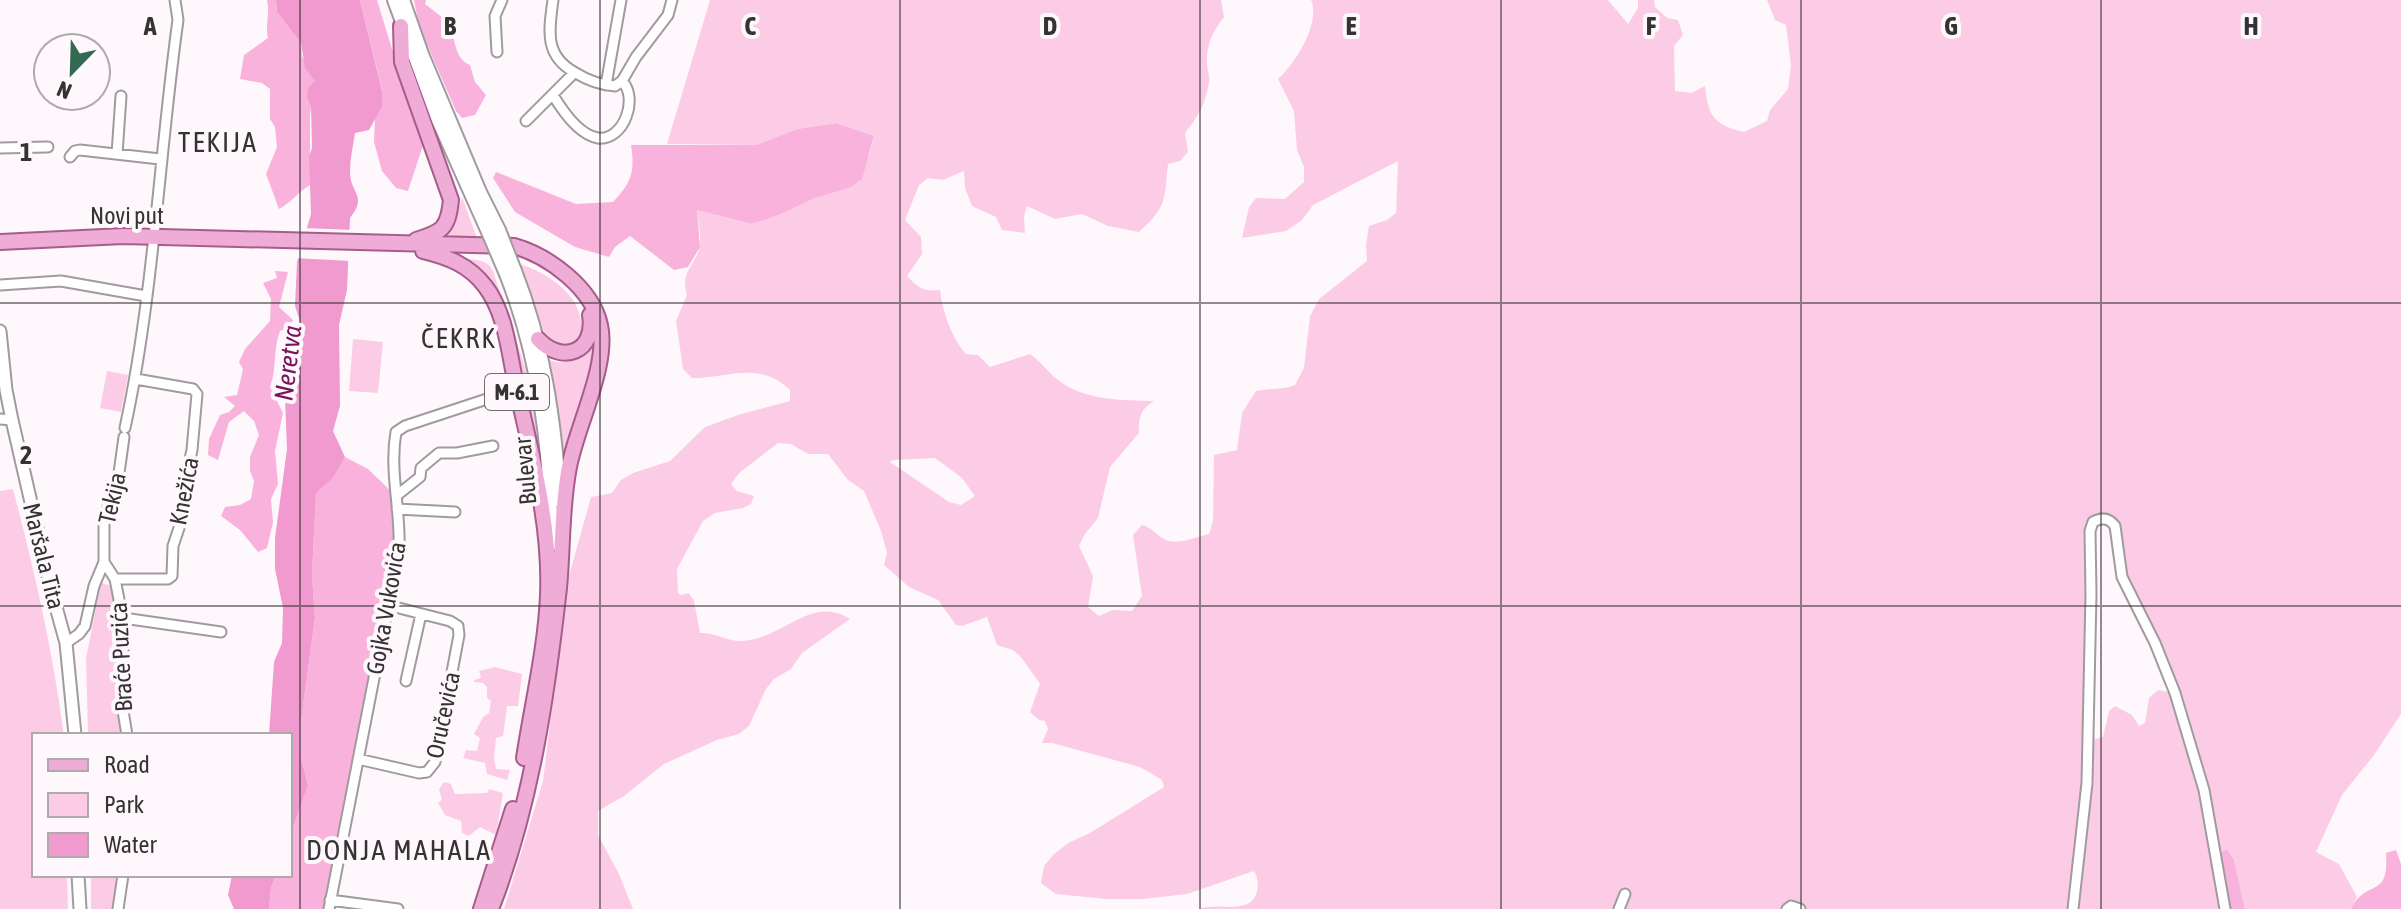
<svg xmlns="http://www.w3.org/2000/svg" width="2401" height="909" viewBox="0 0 2401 909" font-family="'Asap Condensed',sans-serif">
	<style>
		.green { fill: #fccce7; fill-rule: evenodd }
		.forest { fill: #f9b2dc }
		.water { fill: #f19acf }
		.pier { fill: #fef8fc }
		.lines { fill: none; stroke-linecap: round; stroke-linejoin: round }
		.minor-casing { stroke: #a09b9e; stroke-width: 13 }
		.tertiary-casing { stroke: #a09b9e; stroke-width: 15 }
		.secondary-casing { stroke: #a09b9e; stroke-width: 16 }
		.primary-casing { stroke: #a65d8b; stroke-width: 18 }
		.minor { stroke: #fff; stroke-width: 9 }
		.tertiary { stroke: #fff; stroke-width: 11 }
		.secondary { stroke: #fff; stroke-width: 12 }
		.primary { stroke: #eeacd6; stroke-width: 14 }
		.secondary-bridge-casing { stroke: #a09b9e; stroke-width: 16; stroke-linecap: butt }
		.secondary-bridge { stroke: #fff; stroke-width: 12 }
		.grid { fill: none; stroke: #343233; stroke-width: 2; stroke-opacity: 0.55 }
		.labels { text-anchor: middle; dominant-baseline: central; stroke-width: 8; stroke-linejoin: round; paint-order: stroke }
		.shield { fill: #fef8fc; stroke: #716d6f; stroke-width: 2 }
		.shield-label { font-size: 22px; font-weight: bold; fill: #343233 }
		.street-label { font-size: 24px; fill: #343233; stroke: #fef8fc }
		.water-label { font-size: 26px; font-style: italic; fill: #79135b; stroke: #fef8fc }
		.quarter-label { font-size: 28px; letter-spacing: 2px; fill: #343233; stroke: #fef8fc }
		.grid-label { font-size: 26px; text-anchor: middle; font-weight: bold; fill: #343233; stroke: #fef8fc; stroke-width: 8; stroke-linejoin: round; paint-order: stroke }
	</style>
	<rect width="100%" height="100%" fill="#fef8fc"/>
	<path class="green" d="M 710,0 L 1221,0 L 1224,17 C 1213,31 1206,45 1207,63 C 1207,70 1210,76 1209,82 C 1206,103 1198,117 1185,133 L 1188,152 L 1180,161 L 1168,164 C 1164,200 1168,206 1139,232 L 1108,226 L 1082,214 L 1055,219 L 1027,206 L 1024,216 L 1025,233 L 1002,230 L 996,217 L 972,206 L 965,188 L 964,171 L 943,180 L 928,178 L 919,185 L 905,220 L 921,237 L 922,254 L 907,276 C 918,288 924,292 940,290 C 943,313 951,337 966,354 L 978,355 L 990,367 L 1030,354 C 1041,362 1047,371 1058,380 C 1085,401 1122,400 1154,401 C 1141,409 1138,417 1139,433 L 1110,467 L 1098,518 L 1085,534 L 1079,546 L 1093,576 L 1088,607 L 1099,616 L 1112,610 L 1132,611 L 1142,596 L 1133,535 L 1142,525 C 1153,528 1155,534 1164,539 C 1176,546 1196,537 1209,534 L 1213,521 L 1214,455 L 1237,450 L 1242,413 L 1256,391 C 1270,388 1282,390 1295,385 L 1304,368 L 1310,316 L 1319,299 L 1367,261 L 1366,245 L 1369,226 L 1387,220 L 1396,213 L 1398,161 L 1313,205 L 1302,220 L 1286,231 L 1242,238 L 1249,207 L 1256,198 L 1285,199 L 1304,182 L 1304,167 L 1297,150 L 1294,111 L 1278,79 C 1295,64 1321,23 1311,0 L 1608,0 L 1628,24 L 1638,8 L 1638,0 L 1654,0 L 1655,7 L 1667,18 L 1678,20 L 1683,35 L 1674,46 L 1675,91 L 1691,93 L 1705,86 C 1708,116 1714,125 1744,132 L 1767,121 L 1770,110 L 1788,89 L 1791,65 L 1786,25 L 1775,20 L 1767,0 L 2401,0 L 2401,714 L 2374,755 L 2342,795 L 2316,852 L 2339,864 L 2357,897 L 2351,909 L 2245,909 L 2234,860 L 2224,901 L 2218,909 L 1198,909 C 1214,904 1232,909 1245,905 C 1260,900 1260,881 1254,871 L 1187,894 L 1143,899 L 1106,899 L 1056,894 L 1041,883 L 1044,866 L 1054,854 L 1070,842 L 1090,833 L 1164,787 L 1162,780 L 1140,767 L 1052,743 L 1042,743 L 1048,729 L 1045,721 L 1039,720 L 1030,712 L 1040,684 L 1021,657 L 1013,650 L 997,645 L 987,617 L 962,626 L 956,625 L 938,600 L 909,587 L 884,565 L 887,553 L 881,531 L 864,491 L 848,480 L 828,454 L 808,454 L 791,444 L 778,443 L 739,473 L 731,484 L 737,491 L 754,496 L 751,504 L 743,508 L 715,513 L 703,521 L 677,569 L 678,593 L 681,595 L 689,593 L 694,601 L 700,633 C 715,632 727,642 743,641 C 782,639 812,594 850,619 L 802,653 L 791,669 L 774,679 L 766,689 L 749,726 L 739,734 L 717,740 L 664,764 L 624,796 L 598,811 L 598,835 L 619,874 L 633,909 L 504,909 L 543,781 L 567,583 L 591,497 L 612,493 L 621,480 L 633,473 L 670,461 L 705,427 L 741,414 L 790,401 L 790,390 C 759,360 729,378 692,378 L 683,369 L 676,321 L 687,295 C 679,270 698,264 700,244 C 701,234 698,221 697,210 L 752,224 L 779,215 L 815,198 L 869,156 L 874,136 L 836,123 L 797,129 L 756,145 L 667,144 ZM 935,458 L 962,478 L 975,496 L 961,505 L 949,502 L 890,462 L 894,460 ZM 2093,522 L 2113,523 L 2127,590 L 2174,693 L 2158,690 L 2149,698 L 2145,723 L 2139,726 L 2132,715 L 2115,706 L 2109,711 L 2103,737 L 2089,741 Z
		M 462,197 L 478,241 L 444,240 L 454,225 Z
		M 458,259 C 471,260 486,257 493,271 L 525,367 L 535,420 L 543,481 L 500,312 Z
		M 517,263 C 551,274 588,298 581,339 L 563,350 L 540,337 Z
		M 353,339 L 383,342 L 378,393 L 349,391 Z
		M 593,340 L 591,364 L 563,469 L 545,358 C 565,369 582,358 593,340 Z
		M 107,371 L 128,375 L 121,412 L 100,408 Z
		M 13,489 C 34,569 52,647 63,729 L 63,735 L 34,735 L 34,875 L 67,875 L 68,909 L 0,909 L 0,491 Z
		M 101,583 L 113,586 L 121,620 L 125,735 L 88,735 L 86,658 Z
		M 495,667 L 522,674 L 518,706 L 507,706 L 503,736 L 496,738 L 494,758 L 496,769 L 510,770 L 507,780 L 487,774 L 485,763 L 463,758 L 466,750 L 477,751 L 480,738 L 474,734 L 483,717 L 489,713 L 491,701 L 487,698 L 487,687 L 483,683 L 474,682 L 474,680 L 481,678 L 479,671 Z
		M 444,782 L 451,784 L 455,794 L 487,793 L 489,789 L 503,793 L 496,835 L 480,827 L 469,836 L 462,833 L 461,821 L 445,815 L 438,803 L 442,800 L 439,789 Z
		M 91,875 L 119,875 L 115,909 L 91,909 Z"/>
	<path class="forest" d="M 267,0 L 276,0 L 277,12 L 301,43 L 302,56 L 315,81 L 310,115 L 310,185 C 298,192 292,202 279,209 L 266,174 L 277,147 L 275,127 L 270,119 L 270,89 L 262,83 L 240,79 L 244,55 L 268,38 C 265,25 270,13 267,0 Z
		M 360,0 L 377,0 L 392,49 L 427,133 L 408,191 L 396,188 L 382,171 L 374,142 L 375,119 L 382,107 L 382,90 Z
		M 414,0 L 426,0 L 425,4 L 452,25 C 454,39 455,59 470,65 L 475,82 L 486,95 L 475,115 L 462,118 L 456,111 L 419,26 Z
		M 836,123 L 874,136 L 862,179 L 851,187 L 815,198 L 779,215 L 752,224 L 697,210 L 700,247 L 688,267 L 674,270 L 630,236 L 615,247 L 609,257 L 575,247 L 515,212 L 493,178 L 496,172 L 576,204 L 613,202 C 632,182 635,172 631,145 L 756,145 L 797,129 Z
		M 275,271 L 288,272 L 279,307 L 293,320 L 290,327 L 280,331 C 273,349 277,369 270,387 L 283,413 L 275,451 L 278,484 L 271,499 L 273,522 L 267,548 L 258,552 L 240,530 L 221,516 L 225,507 L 240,505 L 251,499 L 254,481 L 250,471 L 250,457 L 259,435 L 254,421 L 244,411 L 229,422 L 218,460 L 208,455 L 209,439 L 220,415 L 229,412 L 235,406 L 224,397 L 237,395 L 243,369 L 239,362 L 245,349 L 270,321 L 271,299 L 263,283 L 277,278 Z
		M 345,457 L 368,469 L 396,496 L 400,527 L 329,909 L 269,909 L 271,888 L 276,875 L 290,875 L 290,837 L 308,785 L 301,758 L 300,728 L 315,618 L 312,575 L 316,492 L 334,477 Z
		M 2227,850 L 2234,860 L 2245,909 L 2225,909 L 2215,854 Z
		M 2396,850 L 2401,864 L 2401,909 L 2351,909 C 2367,877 2389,901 2386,853 Z"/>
	<path class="water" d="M 276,0 L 360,0 L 382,91 L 382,107 L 369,130 L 355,133 C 353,146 350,159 350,172 C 350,194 368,195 350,218 L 347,290 L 339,325 L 340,406 L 333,431 L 345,457 L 334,477 L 316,493 L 312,575 L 315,618 L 300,728 L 301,758 L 308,785 L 290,837 L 290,735 L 269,735 L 274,662 L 282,643 L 283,608 L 275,569 L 275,538 L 287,449 L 285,398 L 287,352 L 300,321 L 295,306 L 297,262 L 311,214 L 309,157 L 312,148 L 311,106 L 307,97 L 308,88 L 315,81 L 305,68 L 301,43 L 277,12 Z
		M 232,875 L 276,875 L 271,888 L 269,909 L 234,909 L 228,895 Z"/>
	<path class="pier" d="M 303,228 L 353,230 L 351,261 L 294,258 Z"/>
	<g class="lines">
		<defs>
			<path id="minor" d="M 553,0 C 549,30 544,55 574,72 C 587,80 599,85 615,86 L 622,81 L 636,57 L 668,15 L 672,0
				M 497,52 L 495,16 L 502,0
				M 606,85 L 621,0
				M 553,95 C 562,110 579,135 598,138 C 624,141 639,98 622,81
				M 526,121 L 574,73
				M 0,148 L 48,147
				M 117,154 L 121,96
				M 70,157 L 75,151 L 80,150 L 160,159
				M 0,285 L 61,281 L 146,296
				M 0,419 L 12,420
				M 125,428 C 154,294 159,156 178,20 L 175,0
				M 396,496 L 420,477 L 421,468 L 439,453 L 457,453 L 493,446
				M 397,509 L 455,512
				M 104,562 L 115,579 L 168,579 L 172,576 L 173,546 L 183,516 L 185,482 L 192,450 L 197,394 L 193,389 L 136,379
				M 115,579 L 123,620 L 123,711 L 127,735
				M 123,618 L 221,632
				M 66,643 L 79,634 L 85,626 L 94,586 L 104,562 L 104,520 L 119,473 L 124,437
				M 406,681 L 421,614
				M 358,759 L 419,773 L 427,772 L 435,762 L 459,635 L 458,626 L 450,621 L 387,605
				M 330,900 L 398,909
				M 118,909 L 123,875
				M 329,909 L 399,550 C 401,510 389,471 396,432 L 405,426 L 493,397 L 516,386
				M 1619,909 L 1625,894
				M 1787,909 L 1791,906 L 1800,909
				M 2073,909 L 2087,783 L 2091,594 L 2090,531 L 2093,522 C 2102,517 2109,518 2115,526 L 2122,577 L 2155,643 L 2175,693 L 2204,790 L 2225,909"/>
			<path id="tertiary" d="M 0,331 L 6,390 L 12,420 L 51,589 L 66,643 L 75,735
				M 78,875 L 80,909"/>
			<path id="secondary" d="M 394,0 L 438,120 L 488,232
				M 403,0 L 422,54 L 480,192 L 499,230
				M 515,271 C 544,344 555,422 560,501
				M 506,274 C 540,360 550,452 552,544"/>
			<path id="primary" d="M 401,26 L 402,62 L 451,200 C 448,229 442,232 416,240
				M 0,242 L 123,236 L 514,246 C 549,256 592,288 600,325 C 609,365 577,425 569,467 C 561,507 563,547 559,588 C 547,696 531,807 491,909
				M 423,251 C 448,257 469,265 485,286 C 506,313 509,353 516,385 C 531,454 551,523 548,595 C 546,647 532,706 524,758
				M 538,339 C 562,365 596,352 590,315
				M 481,909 L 513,809"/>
		</defs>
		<use href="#minor" class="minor-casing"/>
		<use href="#tertiary" class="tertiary-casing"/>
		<use href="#secondary" class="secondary-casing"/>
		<use href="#primary" class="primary-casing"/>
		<use href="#minor" class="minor"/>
		<use href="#tertiary" class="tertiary"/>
		<use href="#secondary" class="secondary"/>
		<use href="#primary" class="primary"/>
		<defs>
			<path id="secondary-bridge" d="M 499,230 L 515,271
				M 488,232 L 506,274"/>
		</defs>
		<use href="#secondary-bridge" class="secondary-bridge-casing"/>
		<use href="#secondary-bridge" class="secondary-bridge"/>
	</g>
	<path class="grid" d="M 300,0 L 300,909M 600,0 L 600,909M 900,0 L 900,909M 1200,0 L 1200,909M 1501,0 L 1501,909M 1801,0 L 1801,909M 2101,0 L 2101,909M 0,303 L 2401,303M 0,606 L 2401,606"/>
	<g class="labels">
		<rect class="shield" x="485" y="374" width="64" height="36" rx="6"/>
		<g class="shield-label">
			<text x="517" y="392">M-6.1</text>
		</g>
		<g class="street-label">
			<text x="127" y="215">Novi put</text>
			<text transform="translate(525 471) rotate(-95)">Bulevar</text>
			<text transform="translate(184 491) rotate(-79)">Knežića</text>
			<text transform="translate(112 498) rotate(-77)">Tekija</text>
			<text transform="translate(44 556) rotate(76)">Maršala Tita</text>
			<text transform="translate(386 608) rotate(-80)">Gojka Vukovića</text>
			<text transform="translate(121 657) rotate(-93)">Braće Puzića</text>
			<text transform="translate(443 715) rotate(-78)">Oručevića</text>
		</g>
		<g class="water-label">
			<text transform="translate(288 363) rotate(-83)">Neretva</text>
		</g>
		<g class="quarter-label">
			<text x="218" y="142">TEKIJA</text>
			<text x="459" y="338">ČEKRK</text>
			<text x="399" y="850">DONJA MAHALA</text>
		</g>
	</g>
	<g class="grid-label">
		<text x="150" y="35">A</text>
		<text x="450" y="35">B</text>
		<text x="750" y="35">C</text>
		<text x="1050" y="35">D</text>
		<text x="1351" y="35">E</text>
		<text x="1651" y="35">F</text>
		<text x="1951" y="35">G</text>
		<text x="2251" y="35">H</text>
		<text x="26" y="161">1</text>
		<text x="26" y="464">2</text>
	</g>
	<rect x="32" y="733" width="260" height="144" fill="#fef8fc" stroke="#ada9ac" stroke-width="2"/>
	<rect x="48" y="759" width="40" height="12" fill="#eeacd6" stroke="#ada9ac" stroke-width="2"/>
	<text x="104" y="773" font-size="24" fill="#343233">Road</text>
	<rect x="48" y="793" width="40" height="24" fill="#fccce7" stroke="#ada9ac" stroke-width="2"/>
	<text x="104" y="813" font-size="24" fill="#343233">Park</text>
	<rect x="48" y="833" width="40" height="24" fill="#f19acf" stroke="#ada9ac" stroke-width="2"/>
	<text x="104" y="853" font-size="24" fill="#343233">Water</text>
	<g transform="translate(72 72) rotate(203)"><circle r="38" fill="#fef8fc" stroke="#ada9ac" stroke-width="2"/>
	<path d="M0-6L14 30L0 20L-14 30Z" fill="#326a51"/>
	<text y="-12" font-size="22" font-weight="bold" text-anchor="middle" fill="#343233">N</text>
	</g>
</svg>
